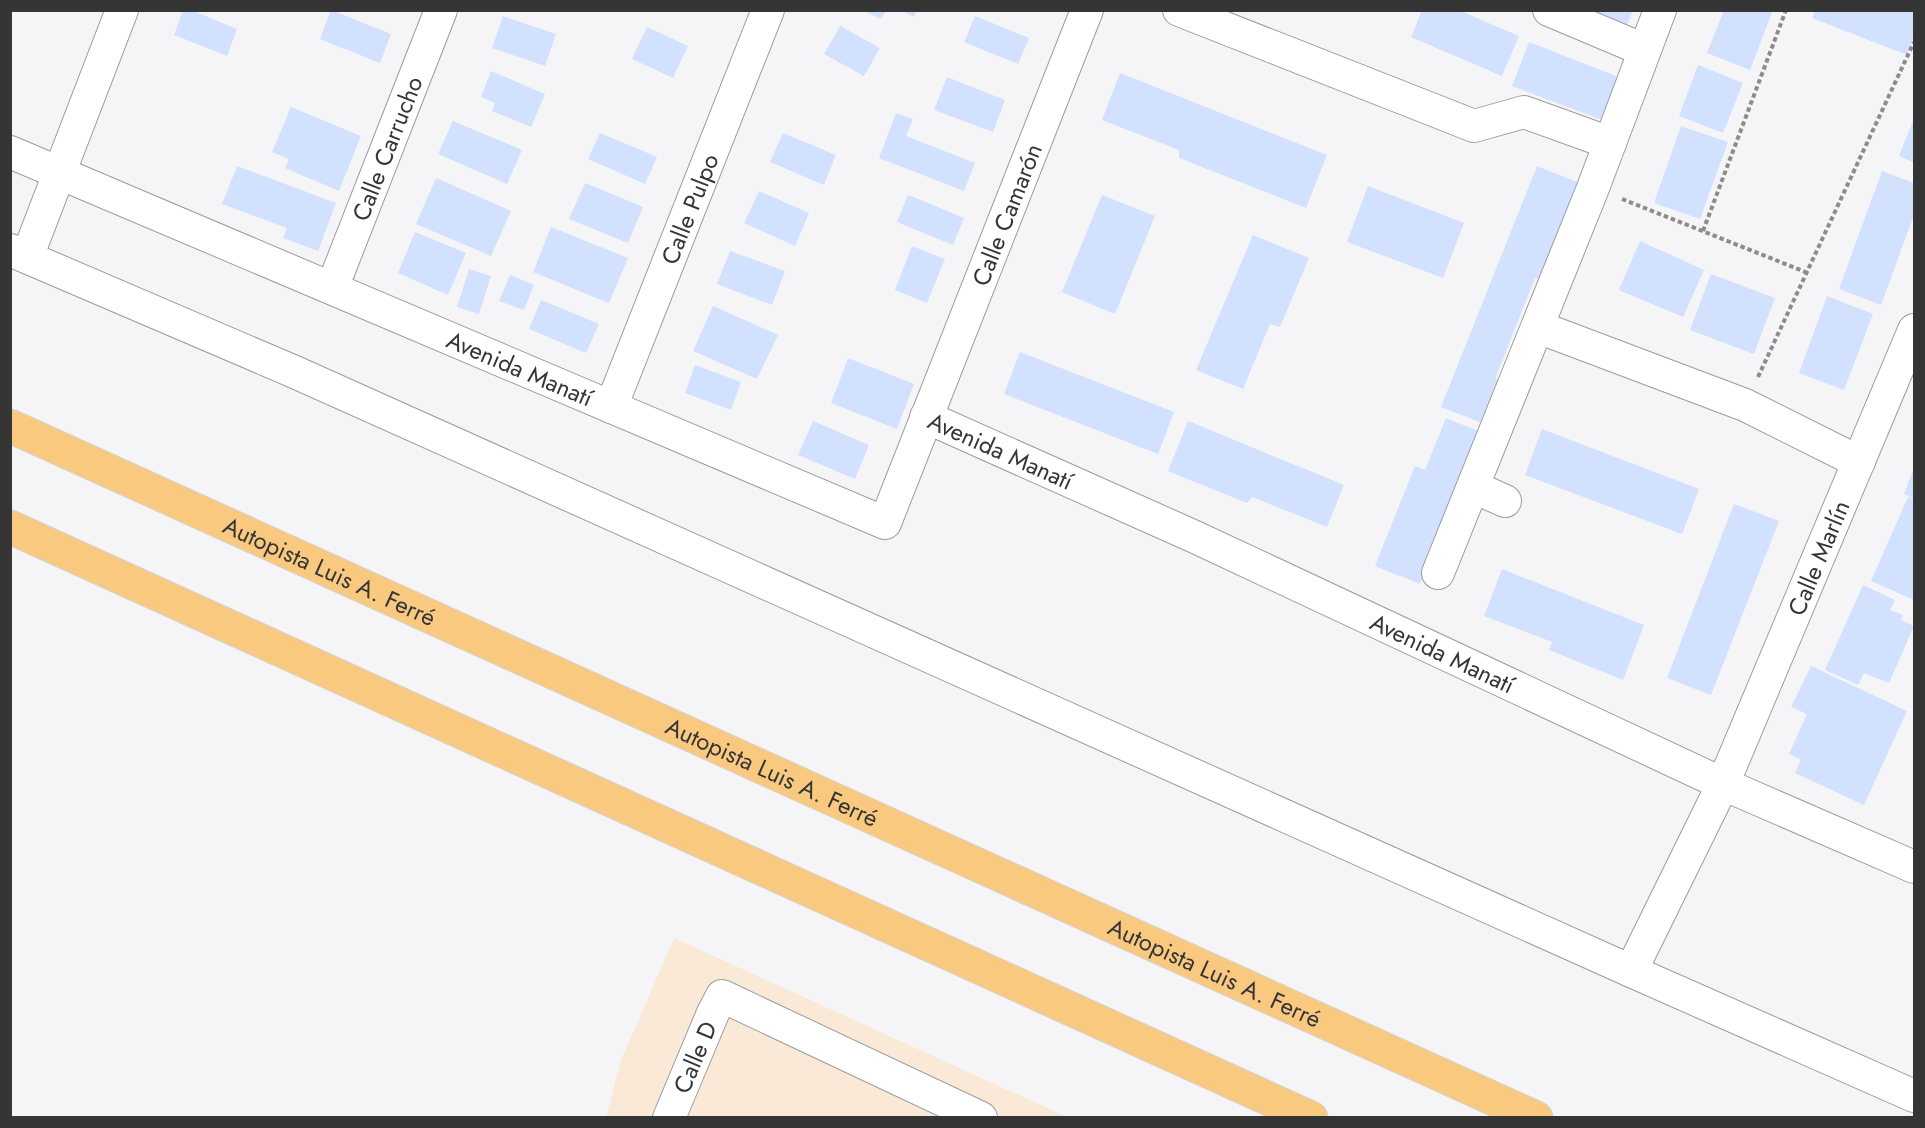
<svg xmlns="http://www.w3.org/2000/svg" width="1925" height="1128" viewBox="0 0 1925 1128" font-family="Jost,sans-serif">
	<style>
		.industrial { fill: #f9e9d6 }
		.building { fill: #d2e1fe }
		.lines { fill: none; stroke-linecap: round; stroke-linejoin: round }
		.minor-casing { stroke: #9c9c9e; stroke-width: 34 }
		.motorway-casing { stroke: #d3d3d3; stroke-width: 35 }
		.path { stroke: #8c8c8d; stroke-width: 4; stroke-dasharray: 4.5 3; stroke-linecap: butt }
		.minor { stroke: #fff; stroke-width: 32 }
		.motorway { stroke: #fac980; stroke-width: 33 }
		.labels { text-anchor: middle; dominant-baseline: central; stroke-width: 4.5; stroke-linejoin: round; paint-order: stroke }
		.street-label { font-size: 24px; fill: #353536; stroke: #fff }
	</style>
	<rect width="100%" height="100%" fill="#f5f5f7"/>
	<path class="industrial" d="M 674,938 L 1067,1117 L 606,1118 L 620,1063 Z"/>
	<path class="building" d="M 183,10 L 191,10 L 237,29 L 227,56 L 174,35 Z
		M 331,10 L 391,34 L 380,63 L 320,39 Z
		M 862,10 L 886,10 L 881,19 Z
		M 901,10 L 917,10 L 914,17 Z
		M 1422,10 L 1458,10 L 1519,36 L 1502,76 L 1411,37 Z
		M 1588,10 L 1633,10 L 1627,25 Z
		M 1724,10 L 1773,10 L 1750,70 L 1707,53 Z
		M 1815,10 L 1914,10 L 1914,35 L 1907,55 L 1812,18 Z
		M 503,16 L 556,34 L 545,66 L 492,48 Z
		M 975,16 L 1029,38 L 1018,64 L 964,42 Z
		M 840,26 L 880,48 L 864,76 L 824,54 Z
		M 647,27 L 688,46 L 673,78 L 632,59 Z
		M 1529,42 L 1626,80 L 1610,123 L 1512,86 Z
		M 1698,65 L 1743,83 L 1723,133 L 1679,116 Z
		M 491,71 L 545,94 L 531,127 L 492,111 L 495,103 L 481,97 Z
		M 1120,73 L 1327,155 L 1306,208 L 1179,158 L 1179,150 L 1102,120 Z
		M 947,77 L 1005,100 L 993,132 L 934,110 Z
		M 291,107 L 361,136 L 339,191 L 285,168 L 289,159 L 272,152 Z
		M 896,113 L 913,119 L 906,136 L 975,163 L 964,191 L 879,158 Z
		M 1914,118 L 1914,163 L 1899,156 Z
		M 453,121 L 522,150 L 507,184 L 438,154 Z
		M 1681,126 L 1728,142 L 1700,219 L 1654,203 Z
		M 600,133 L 657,157 L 645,184 L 588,159 Z
		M 783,133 L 836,155 L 824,185 L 770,162 Z
		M 237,166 L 336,203 L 318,251 L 283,238 L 287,228 L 222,204 Z
		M 1537,166 L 1584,185 L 1545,282 L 1535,278 L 1495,379 L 1507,383 L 1490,426 L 1441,407 Z
		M 1882,171 L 1914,183 L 1914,215 L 1881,305 L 1839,289 Z
		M 436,178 L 511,211 L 491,256 L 416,224 Z
		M 585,183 L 643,207 L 628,243 L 569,219 Z
		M 1368,186 L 1464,223 L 1443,278 L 1347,242 Z
		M 759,191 L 809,213 L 795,246 L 744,223 Z
		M 908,195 L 964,218 L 953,245 L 897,222 Z
		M 1102,195 L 1155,216 L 1115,314 L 1062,292 Z
		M 551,227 L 628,258 L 609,303 L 533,272 Z
		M 415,232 L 466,253 L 448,295 L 398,273 Z
		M 1253,235 L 1309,258 L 1280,327 L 1270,324 L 1243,389 L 1196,370 Z
		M 1640,241 L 1704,270 L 1683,317 L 1619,290 Z
		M 912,246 L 945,259 L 927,303 L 895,290 Z
		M 730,251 L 785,271 L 772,305 L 717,284 Z
		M 469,269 L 491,276 L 479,314 L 457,307 Z
		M 1711,274 L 1775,298 L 1754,354 L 1690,330 Z
		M 510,275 L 534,285 L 524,310 L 499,301 Z
		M 1827,296 L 1873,314 L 1844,390 L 1799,373 Z
		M 541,300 L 599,324 L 586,353 L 529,329 Z
		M 713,306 L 778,335 L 757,379 L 693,351 Z
		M 1020,352 L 1174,412 L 1158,454 L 1004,394 Z
		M 848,358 L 914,384 L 897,429 L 831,403 Z
		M 695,365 L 741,382 L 731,410 L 685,393 Z
		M 1446,418 L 1481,432 L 1420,584 L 1375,566 L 1415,466 L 1425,470 Z
		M 813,421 L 869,445 L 855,479 L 798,455 Z
		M 1188,421 L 1344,485 L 1327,527 L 1252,497 L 1247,503 L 1168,471 Z
		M 1542,429 L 1699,489 L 1682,534 L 1525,475 Z
		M 1914,467 L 1914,499 L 1904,494 Z
		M 1908,497 L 1914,500 L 1914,600 L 1871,581 Z
		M 1734,504 L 1779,521 L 1711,695 L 1667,678 Z
		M 1502,569 L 1644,625 L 1623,680 L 1549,650 L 1552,642 L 1484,616 Z
		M 1863,585 L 1895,600 L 1890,610 L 1903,615 L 1901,620 L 1914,626 L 1889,683 L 1864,673 L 1858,685 L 1825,670 Z
		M 1811,666 L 1907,711 L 1864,805 L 1795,773 L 1801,760 L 1789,754 L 1807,714 L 1791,707 Z"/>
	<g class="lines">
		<defs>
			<g id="minor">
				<path d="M 1179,10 L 1474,126 L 1524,112 L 1610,143"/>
				<path d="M 1549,10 L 1644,50"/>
				<path id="s1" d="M 10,152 L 885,523 L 1087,10"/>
				<path d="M 10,250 L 297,373 L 1631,971 L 1914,1096"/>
				<path d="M 27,257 L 122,10"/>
				<path id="s2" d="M 332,288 L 441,10"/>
				<path d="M 1538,327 L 1745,405 L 1859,462"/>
				<path id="s3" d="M 611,407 L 768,10"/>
				<path id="s4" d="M 926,417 L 1195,537 L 1723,784 L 1914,867"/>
				<path d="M 1474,487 L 1505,501"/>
				<path d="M 1438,573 L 1593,188 L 1660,10"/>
				<path id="s5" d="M 1631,971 L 1723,784 L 1914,330"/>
				<path id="s6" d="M 669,1118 L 713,1013 L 722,996 L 981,1118"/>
			</g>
			<g id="motorway">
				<path id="s7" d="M 10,426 L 1536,1118"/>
				<path d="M 10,527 L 1311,1118"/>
			</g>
		</defs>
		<use href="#minor" class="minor-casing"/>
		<use href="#motorway" class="motorway-casing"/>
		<path class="path" d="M 1622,199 L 1808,273
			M 1703,231 L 1786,10
			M 1758,377 L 1914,42"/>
		<use href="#minor" class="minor"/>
		<use href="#motorway" class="motorway"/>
	</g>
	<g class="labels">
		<g class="street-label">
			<text stroke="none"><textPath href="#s2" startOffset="150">Calle Carrucho</textPath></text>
			<text stroke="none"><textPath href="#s3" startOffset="213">Calle Pulpo</textPath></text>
			<text stroke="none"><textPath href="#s1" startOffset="1282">Calle Camarón</textPath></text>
			<text stroke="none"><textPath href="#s1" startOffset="554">Avenida Manatí</textPath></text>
			<text stroke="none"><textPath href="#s4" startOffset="82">Avenida Manatí</textPath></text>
			<text stroke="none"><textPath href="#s5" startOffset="454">Calle Marlín</textPath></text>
			<text stroke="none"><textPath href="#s7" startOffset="351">Autopista Luis A. Ferré</textPath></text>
			<text stroke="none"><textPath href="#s4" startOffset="568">Avenida Manatí</textPath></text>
			<text stroke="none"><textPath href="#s7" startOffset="837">Autopista Luis A. Ferré</textPath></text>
			<text stroke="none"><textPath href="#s7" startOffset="1323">Autopista Luis A. Ferré</textPath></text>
			<text stroke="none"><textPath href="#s6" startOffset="66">Calle D</textPath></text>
		</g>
	</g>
	<rect width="1925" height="1128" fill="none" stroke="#353536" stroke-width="24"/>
</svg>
